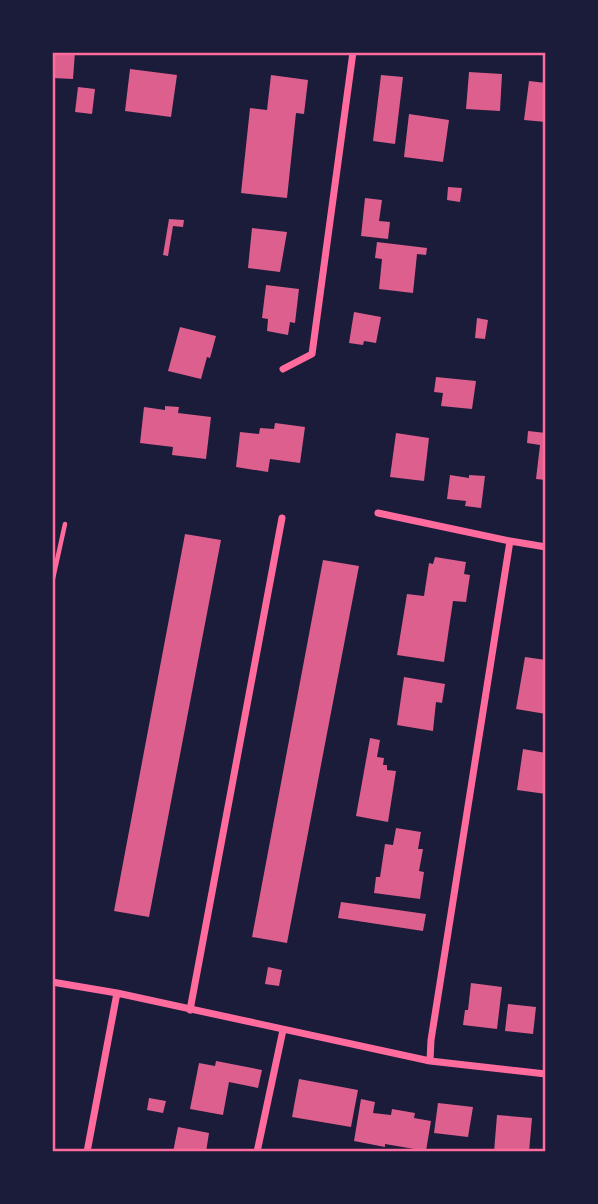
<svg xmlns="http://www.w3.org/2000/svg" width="598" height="1204" viewBox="0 0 598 1204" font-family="Cabin,sans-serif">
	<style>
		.building { fill: #dd5f8e }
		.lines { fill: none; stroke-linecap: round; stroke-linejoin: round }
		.path { stroke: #ff6b9d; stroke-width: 4.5 }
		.minor { stroke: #ff6b9d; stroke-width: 7 }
		.neatline { fill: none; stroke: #ff6b9d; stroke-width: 2.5 }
	</style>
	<rect width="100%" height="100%" fill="#1b1b3a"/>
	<path class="building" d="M 52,52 L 75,52 L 73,79 L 52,78 Z
		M 130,69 L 177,75 L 171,117 L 125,111 Z
		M 469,72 L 502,74 L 500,111 L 466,109 Z
		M 271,75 L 308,80 L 304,114 L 296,113 L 287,198 L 241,193 L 250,108 L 267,110 Z
		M 381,75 L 403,77 L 395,144 L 373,141 Z
		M 529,81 L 546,83 L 546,122 L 524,120 Z
		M 78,87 L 95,89 L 92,114 L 75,112 Z
		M 409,114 L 449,120 L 443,162 L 404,157 Z
		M 448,187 L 462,188 L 460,202 L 447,200 Z
		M 365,198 L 382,200 L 379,221 L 390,222 L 388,239 L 361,236 Z
		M 169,219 L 184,220 L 183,227 L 173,226 L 168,256 L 163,255 Z
		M 252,228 L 287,232 L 280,272 L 248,268 Z
		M 377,242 L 427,248 L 426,255 L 417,254 L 413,293 L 379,289 L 382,259 L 375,258 Z
		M 266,285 L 299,289 L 295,323 L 290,322 L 288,335 L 267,331 L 268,319 L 262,318 Z
		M 354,312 L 381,317 L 376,343 L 364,341 L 363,345 L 349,343 Z
		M 477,318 L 488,320 L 485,339 L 475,338 Z
		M 180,327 L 216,336 L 210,358 L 207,357 L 201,379 L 168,371 Z
		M 436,377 L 476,381 L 472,409 L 441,406 L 443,393 L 434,392 Z
		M 165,406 L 179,407 L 178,413 L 211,417 L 206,459 L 172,455 L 173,447 L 140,443 L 144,407 L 165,410 Z
		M 275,423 L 305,427 L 300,463 L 270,459 L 268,472 L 236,467 L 240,432 L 259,434 L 260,428 L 274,429 Z
		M 528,431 L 546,433 L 546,480 L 536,479 L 540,445 L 527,443 Z
		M 396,433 L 429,438 L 424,481 L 390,477 Z
		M 450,475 L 469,478 L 469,475 L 485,476 L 481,508 L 465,506 L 466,501 L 447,499 Z
		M 185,534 L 221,540 L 149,917 L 114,911 Z
		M 435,557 L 466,562 L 464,574 L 470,575 L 466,602 L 453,601 L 444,662 L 397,655 L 407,594 L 424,596 L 429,563 L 433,564 Z
		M 323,560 L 359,566 L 287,943 L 252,937 Z
		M 525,657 L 546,660 L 546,714 L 516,709 Z
		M 404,677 L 445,684 L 442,703 L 436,702 L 433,731 L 397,725 Z
		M 370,738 L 380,740 L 377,757 L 384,758 L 383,765 L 387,765 L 387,770 L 396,771 L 388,822 L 356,816 Z
		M 523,749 L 546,753 L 546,794 L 517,790 Z
		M 396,828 L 421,832 L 418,849 L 423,849 L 419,871 L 424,872 L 420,899 L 374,893 L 376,877 L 380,877 L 385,844 L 393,845 Z
		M 341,902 L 426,914 L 423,931 L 338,918 Z
		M 268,967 L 282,970 L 279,986 L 265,984 Z
		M 471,983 L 502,987 L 497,1029 L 463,1025 L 465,1010 L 468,1010 Z
		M 508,1004 L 536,1007 L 533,1034 L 505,1031 Z
		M 216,1061 L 262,1070 L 258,1088 L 229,1082 L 223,1115 L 190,1109 L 199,1063 L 215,1066 Z
		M 299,1079 L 358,1090 L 351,1127 L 292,1117 Z
		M 149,1098 L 166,1101 L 163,1113 L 147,1110 Z
		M 361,1099 L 375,1102 L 373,1113 L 391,1115 L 392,1109 L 415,1113 L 414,1118 L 431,1121 L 426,1151 L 385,1144 L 385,1147 L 354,1141 Z
		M 438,1103 L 473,1107 L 468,1137 L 434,1133 Z
		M 497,1115 L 532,1118 L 529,1152 L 494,1152 Z
		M 178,1127 L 209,1133 L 206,1152 L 173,1152 Z"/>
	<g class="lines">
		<path class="path" d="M 52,583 L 65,524"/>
		<path class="minor" d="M 283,369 L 312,354 L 353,52
			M 378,513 L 510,541
			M 52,982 L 117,993 L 430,1061 L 546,1074
			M 190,1010 L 282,518
			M 430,1061 L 431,1040 L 510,541 L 546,547
			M 87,1152 L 117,993
			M 257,1152 L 283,1030"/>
	</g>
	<rect width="598" height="1204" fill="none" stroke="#1b1b3a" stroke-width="108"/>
	<rect x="54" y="54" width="490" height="1096" class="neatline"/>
</svg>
